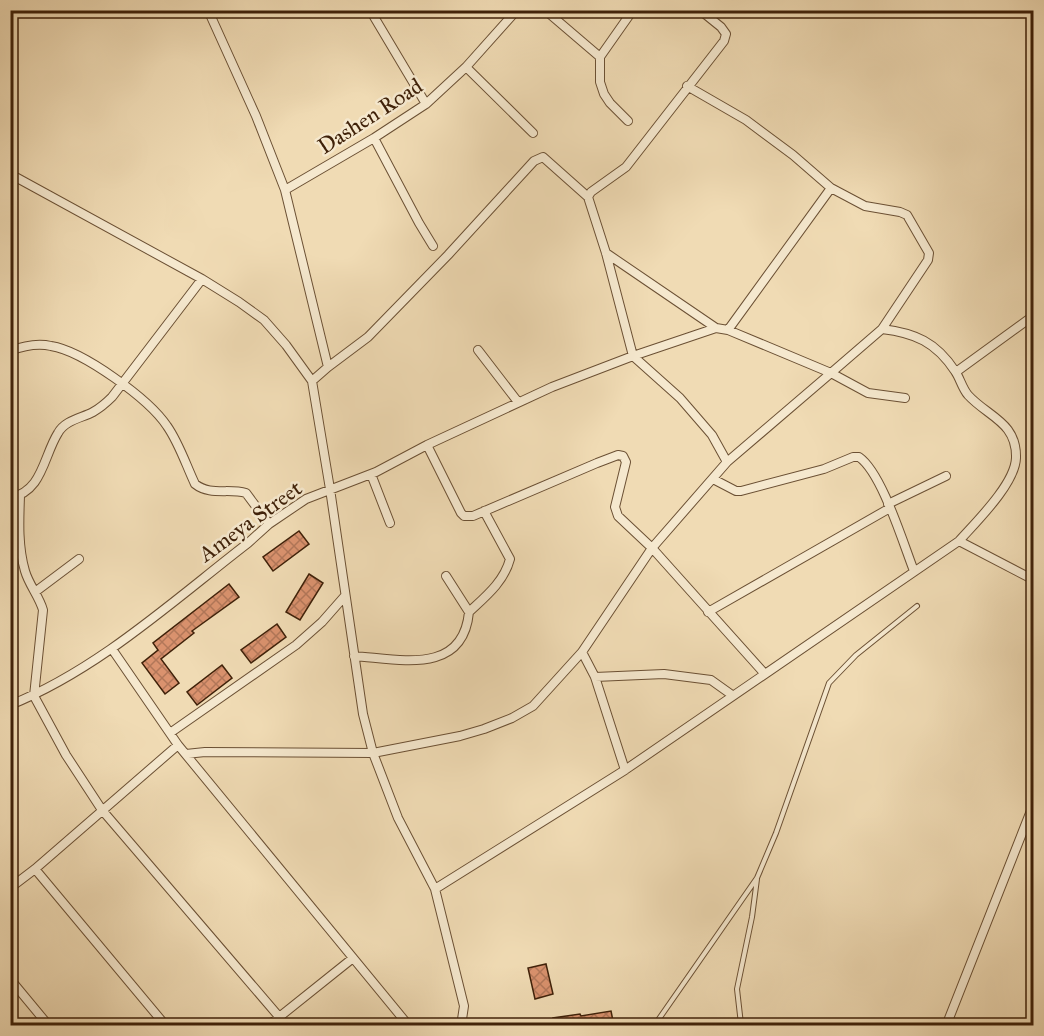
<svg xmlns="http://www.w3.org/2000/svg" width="1044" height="1036" viewBox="0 0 1044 1036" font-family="'IM FELL Great Primer',serif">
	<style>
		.building { fill: url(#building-cross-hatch); stroke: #3f2109; stroke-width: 1.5 }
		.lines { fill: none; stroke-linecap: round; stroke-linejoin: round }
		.service-casing { stroke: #6b5034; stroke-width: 6 }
		.minor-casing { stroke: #6b5034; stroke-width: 10 }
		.service { stroke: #f5e8ce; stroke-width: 4 }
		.minor { stroke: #f5e8ce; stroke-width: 8 }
		.labels { text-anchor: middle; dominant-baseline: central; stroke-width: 5; stroke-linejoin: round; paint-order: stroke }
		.street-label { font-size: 22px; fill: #3f2109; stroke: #f5e8ce }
	</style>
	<defs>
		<pattern id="building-cross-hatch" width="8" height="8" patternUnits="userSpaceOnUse" patternTransform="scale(1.5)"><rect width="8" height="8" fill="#da926e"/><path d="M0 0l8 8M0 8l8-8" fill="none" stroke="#b27759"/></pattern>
	</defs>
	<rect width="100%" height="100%" fill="#f0dbb4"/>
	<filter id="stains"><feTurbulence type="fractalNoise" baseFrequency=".00333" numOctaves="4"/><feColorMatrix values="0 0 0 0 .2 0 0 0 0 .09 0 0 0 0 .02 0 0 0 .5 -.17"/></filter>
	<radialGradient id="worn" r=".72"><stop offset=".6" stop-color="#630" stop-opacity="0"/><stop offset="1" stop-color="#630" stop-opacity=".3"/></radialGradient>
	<path class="building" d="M 299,531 L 309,544 L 273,571 L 263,557 Z
		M 309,574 L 323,583 L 300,620 L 286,612 Z
		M 229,584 L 239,597 L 192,631 L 194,633 L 161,659 L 179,683 L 165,694 L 142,663 L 158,650 L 153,643 Z
		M 277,624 L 286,637 L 251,663 L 241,650 Z
		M 222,665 L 232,678 L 197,705 L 187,692 Z
		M 546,964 L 553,994 L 535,999 L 528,968 Z
		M 611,1011 L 614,1026 L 554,1026 L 553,1018 L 580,1014 L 581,1016 Z"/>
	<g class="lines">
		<defs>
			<path id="service" d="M 741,1024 L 737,989 L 752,917 L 757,879
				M 654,1026 L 757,878 L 776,833 L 829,683 L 856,655 L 917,606"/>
			<path id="minor" d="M 208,10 L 256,116 L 285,190 L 328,367 L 312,381
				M 370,10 L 426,104
				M 545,10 L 600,57
				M 466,67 L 533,133
				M 687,86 L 746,120 L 793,155 L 831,188 L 865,206 L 900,212 L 907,215 L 929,253 L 928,260 L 882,329 L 831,373 L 868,393 L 905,398
				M 628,121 L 610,103 L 604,94 L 600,82 L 600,57 L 633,10
				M 374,138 L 419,223 L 433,246
				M 10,174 L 202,279 L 239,302 L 264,320 L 286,345 L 312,381 L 330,489 L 363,714 L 373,753 L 398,818 L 435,889 L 464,1006 L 461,1026
				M 285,190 L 374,138 L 426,104 L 466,67 L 517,10
				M 588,197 L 591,192 L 626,167 L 724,41 L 726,34 L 721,27 L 700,10
				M 606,253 L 716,328
				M 882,329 C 915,333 936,342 955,371 C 960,378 962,388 968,395 C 988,417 1017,422 1016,458 C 1015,484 976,522 959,541
				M 728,330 L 831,188
				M 478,350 L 518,402
				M 10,351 C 23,346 38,343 51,346 C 83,351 149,399 167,426 C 179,443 186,465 195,484 C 210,496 229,488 246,493 L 269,524
				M 328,367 L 368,337 L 448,255 L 534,161 L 543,157 L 588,197 L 606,253 L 633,356 L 680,398 L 712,435 L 727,462
				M 956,372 L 1033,316
				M 427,445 L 461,513 L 464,516 L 473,516 L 597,463 L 618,455 L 623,456 L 626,462 L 615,507 L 618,516 L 652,548 L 764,673
				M 371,474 L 390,523
				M 713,479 L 736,491 L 741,491 L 824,469 L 853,457 L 859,457 C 882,473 903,543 914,571
				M 20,496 C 19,522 18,547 25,571 C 29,585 39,596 43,610 L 34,696 L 66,755 L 102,810 L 287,1026
				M 10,498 C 43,491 43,457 58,433 C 65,420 82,418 93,412 C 100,408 107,402 112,397 L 202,279
				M 888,504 L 946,476
				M 446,576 L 469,612
				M 35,592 L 79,559
				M 708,612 L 890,508
				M 112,649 L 178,745 L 409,1026
				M 582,652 L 595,677 L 625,770
				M 354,656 C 399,659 463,676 469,612 C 485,597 504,582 510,559 L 484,511
				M 595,677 L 664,674 L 711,680 L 732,695
				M 10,705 C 98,670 174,600 248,543 L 269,524 L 306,499 L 376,472 L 427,445 L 552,387 L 633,356 L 716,328 L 728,330 L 831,373 L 727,462 L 652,548 L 582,652 L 533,706 L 512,718 L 484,729 L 460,736 L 373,753 L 205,752 L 186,754
				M 170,733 L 296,645 L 322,622 L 344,597
				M 35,869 L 166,1026
				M 10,888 L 35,869 L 178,745
				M 435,889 L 625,770 L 959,541 L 1034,580
				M 10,979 L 49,1026
				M 268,1026 L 353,958
				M 946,1026 L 1034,803"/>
		</defs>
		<use href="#service" class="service-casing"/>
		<use href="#minor" class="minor-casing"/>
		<use href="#service" class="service"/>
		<use href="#minor" class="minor"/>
	</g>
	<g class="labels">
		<g class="street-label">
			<text transform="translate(370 116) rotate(-33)">Dashen Road</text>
			<text transform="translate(250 521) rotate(-36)">Ameya Street</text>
		</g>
	</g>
	<rect width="1044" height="1036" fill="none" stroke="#f0dbb4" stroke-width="36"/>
	<rect x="12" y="12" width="1020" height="1012" fill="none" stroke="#3f2109" stroke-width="3"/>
	<rect x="18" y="18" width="1008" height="1000" fill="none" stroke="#3f2109" stroke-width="1.5"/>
	<rect width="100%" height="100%" filter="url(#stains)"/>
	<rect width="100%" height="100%" fill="url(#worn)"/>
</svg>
